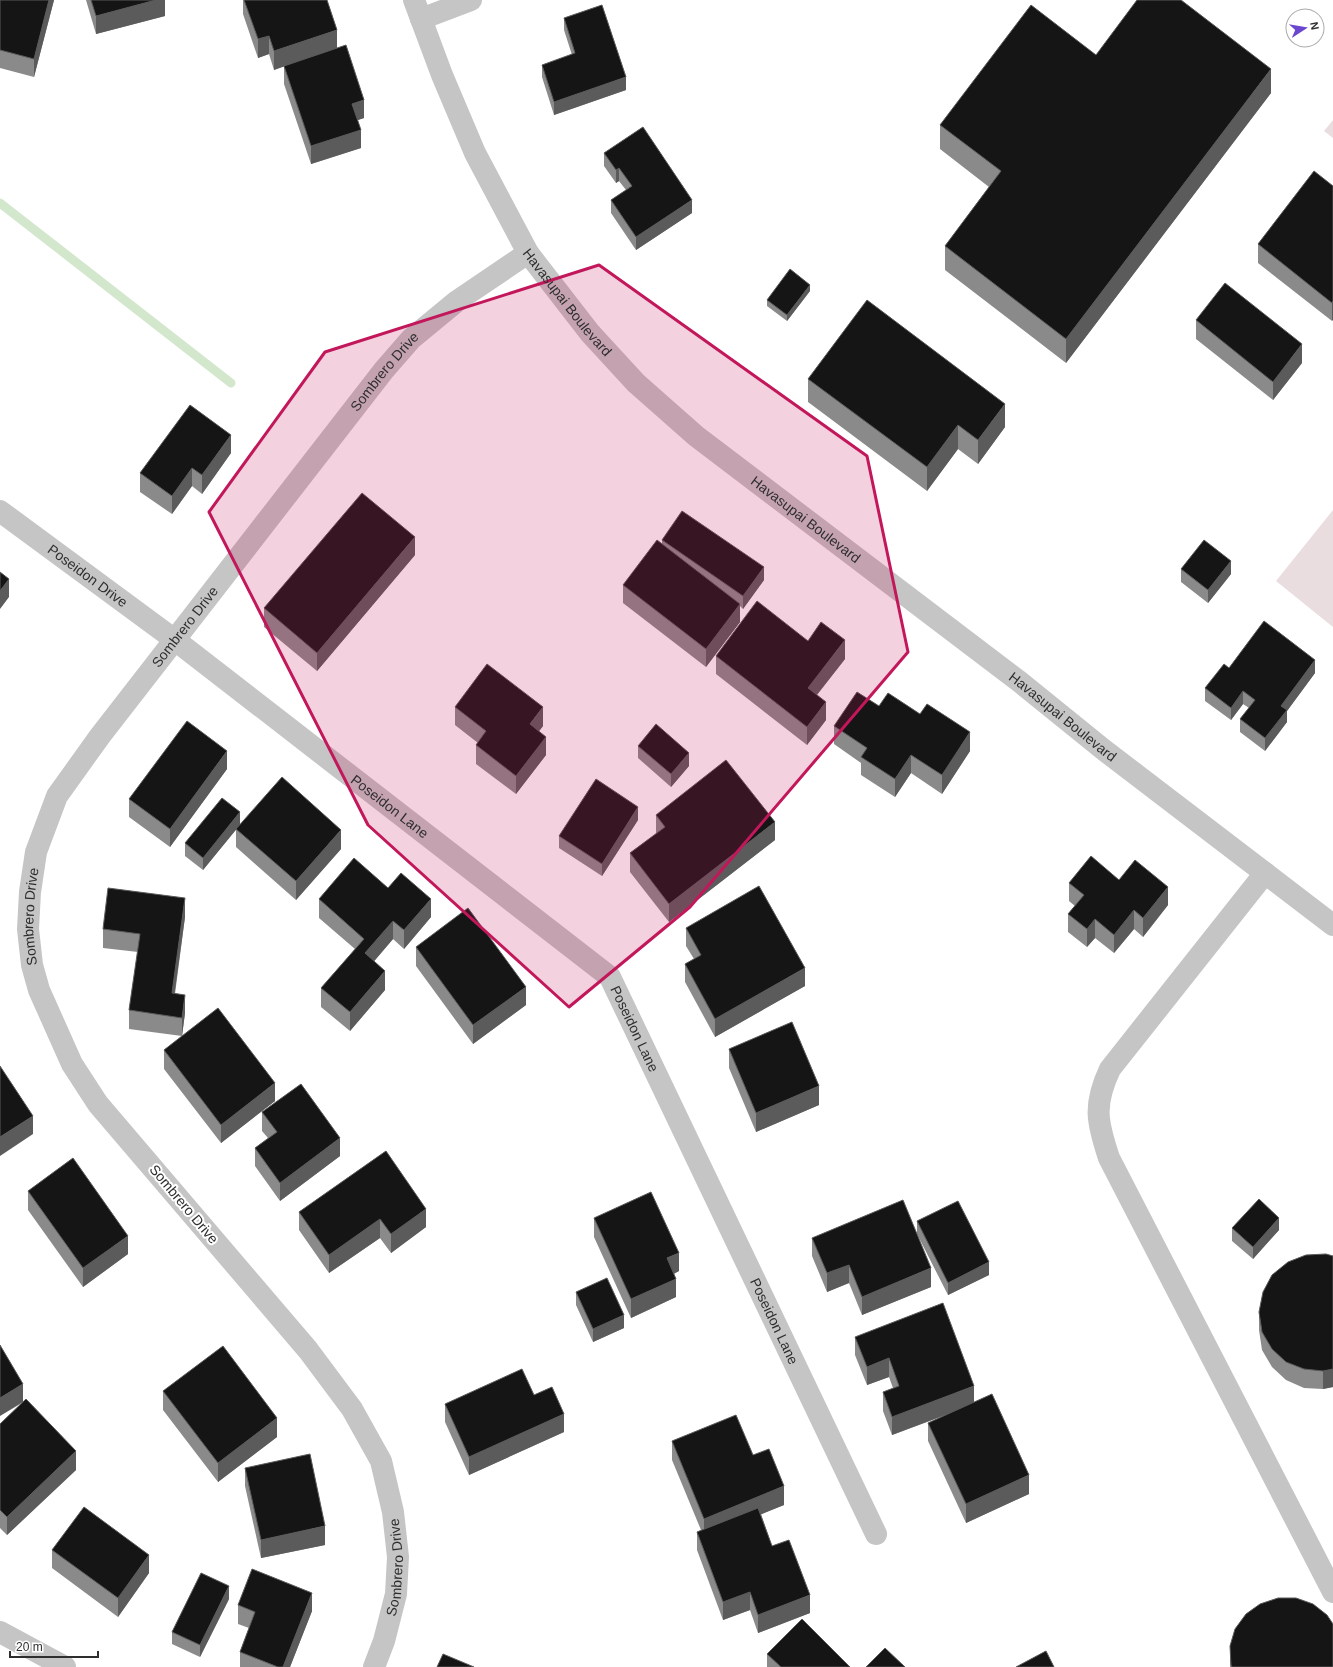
<svg xmlns="http://www.w3.org/2000/svg" width="1333" height="1667" viewBox="0 0 1333 1667" font-family="Helvetica,sans-serif">
	<style>
		.green { fill: #e9dddf }
		.lines { fill: none; stroke-linecap: round; stroke-linejoin: round }
		.stream { stroke: #d3e7cc; stroke-width: 9 }
		.minor { stroke: #c5c5c5; stroke-width: 22 }
		.wall { fill: #8a8a8a }
		.shaded-wall { fill: #5b5b5b }
		.building { fill: #151515; stroke: #5b5b5b }
		.marked { fill: #c2185b; fill-opacity: 0.2; stroke: #c2185b; stroke-width: 3; stroke-linejoin: round }
		.labels { text-anchor: middle; dominant-baseline: central; stroke-width: 4; stroke-linejoin: round; paint-order: stroke }
		.street-label { font-size: 14px; fill: #2e2e2e; stroke: #fff }
	</style>
	<rect width="100%" height="100%" fill="#fff"/>
	<path class="green" d="M 1333,120 L 1333,138 L 1324,131 Z
		M 1333,510 L 1333,627 L 1276,581 Z"/>
	<g class="lines">
		<path class="stream" d="M 0,203 L 231,383"/>
		<g class="minor">
			<path id="s1" d="M 414,0 L 442,75 L 475,153 L 528,253 L 590,333 L 636,383 L 696,436 L 1020,682 L 1104,750 L 1333,925"/>
			<path d="M 421,19 L 471,0"/>
			<path id="s2" d="M 0,511 L 175,640 L 610,977 L 876,1534"/>
			<path d="M 1265,873 L 1110,1069 C 1093,1105 1097,1122 1109,1158 L 1333,1592"/>
			<path d="M 0,1632 L 65,1667"/>
			<path id="s3" d="M 374,1667 L 384,1641 L 396,1594 L 398,1557 L 393,1512 L 381,1461 L 352,1409 L 308,1350 L 98,1104 L 72,1064 L 39,990 L 32,965 L 28,929 L 30,892 L 36,852 L 57,796 L 100,736 L 384,370 L 411,339 L 457,301 L 528,253"/>
		</g>
	</g>
	<path class="wall" d="M 0,0 L 54,0 L 34,77 L 0,68 Z
		M 86,0 L 165,0 L 165,16 L 96,34 Z
		M 243,0 L 327,0 L 337,48 L 364,118 L 358,120 L 361,148 L 311,164 L 284,84 L 284,66 L 274,70 L 269,54 L 258,58 L 243,14 Z
		M 564,18 L 626,90 L 554,115 L 542,77 L 542,65 L 572,55 L 564,30 Z
		M 1271,93 L 1066,363 L 945,270 L 945,246 L 989,187 L 940,149 L 940,125 Z
		M 604,153 L 692,213 L 636,250 L 611,213 L 611,200 L 626,190 L 619,181 L 616,183 L 604,166 Z
		M 1333,186 L 1332,321 L 1258,263 L 1258,244 Z
		M 810,291 L 787,321 L 767,306 L 767,300 Z
		M 1196,320 L 1302,363 L 1273,400 L 1196,339 Z
		M 808,379 L 1005,427 L 978,464 L 958,449 L 927,491 L 808,402 Z
		M 231,453 L 202,494 L 192,486 L 172,514 L 140,492 L 140,473 Z
		M 662,540 L 764,580 L 743,609 L 740,606 L 740,622 L 706,667 L 623,603 L 623,585 L 662,544 Z
		M 415,555 L 317,671 L 264,627 L 264,608 Z
		M 1181,569 L 1231,574 L 1208,603 L 1181,582 Z
		M 808,641 L 845,659 L 817,695 L 826,720 L 807,745 L 716,674 L 716,656 Z
		M 1229,668 L 1315,673 L 1287,711 L 1287,722 L 1265,751 L 1240,732 L 1240,719 L 1249,708 L 1243,704 L 1231,720 L 1205,701 L 1205,688 Z
		M 879,706 L 970,751 L 942,794 L 911,773 L 895,797 L 861,775 L 861,763 L 834,744 L 834,726 Z
		M 455,707 L 543,726 L 539,731 L 546,755 L 516,794 L 476,764 L 476,745 L 478,743 L 455,725 Z
		M 638,746 L 689,766 L 671,787 L 638,758 Z
		M 227,769 L 170,847 L 129,817 L 129,799 Z
		M 656,815 L 775,840 L 669,922 L 630,872 L 630,853 L 656,834 Z
		M 638,820 L 602,876 L 559,848 L 559,836 Z
		M 240,824 L 341,849 L 296,900 L 236,847 L 236,829 L 203,870 L 185,856 L 185,843 Z
		M 1119,880 L 1168,905 L 1143,937 L 1134,929 L 1114,953 L 1095,938 L 1087,947 L 1068,932 L 1068,914 L 1075,906 L 1069,901 L 1069,883 Z
		M 388,888 L 431,917 L 404,949 L 393,939 L 374,961 L 385,990 L 350,1031 L 321,1007 L 321,988 L 355,949 L 319,918 L 319,899 Z
		M 185,917 L 175,994 L 185,1013 L 182,1036 L 275,1101 L 221,1143 L 164,1069 L 164,1050 L 182,1036 L 129,1029 L 129,1010 L 138,952 L 103,948 L 103,929 Z
		M 686,928 L 805,986 L 715,1037 L 685,982 L 685,964 L 694,959 L 686,946 Z
		M 416,947 L 526,1005 L 473,1044 L 416,966 Z
		M 729,1049 L 819,1105 L 756,1132 L 729,1068 Z
		M 262,1112 L 340,1156 L 280,1201 L 255,1166 L 255,1148 L 268,1138 L 262,1131 Z
		M 386,1151 L 426,1227 L 391,1253 L 380,1238 L 329,1273 L 299,1230 L 299,1212 Z
		M 28,1191 L 128,1254 L 83,1287 L 28,1210 Z
		M 594,1218 L 679,1271 L 674,1274 L 676,1297 L 631,1318 L 594,1237 Z
		M 917,1221 L 989,1275 L 948,1295 L 917,1234 Z
		M 1232,1228 L 1279,1230 L 1253,1259 L 1232,1241 Z
		M 812,1238 L 931,1287 L 862,1315 L 849,1283 L 827,1292 L 812,1256 Z
		M 1333,1256 L 1333,1387 L 1323,1389 L 1304,1388 L 1286,1380 L 1272,1367 L 1262,1350 L 1259,1330 L 1259,1312 Z
		M 576,1292 L 624,1328 L 593,1342 L 576,1305 Z
		M 855,1337 L 974,1402 L 1029,1494 L 966,1523 L 928,1441 L 928,1423 L 946,1415 L 892,1435 L 883,1411 L 883,1392 L 893,1388 L 889,1377 L 867,1385 L 855,1355 Z
		M 163,1391 L 277,1437 L 218,1482 L 163,1410 Z
		M 534,1395 L 564,1432 L 469,1475 L 445,1422 L 445,1404 Z
		M 23,1402 L 76,1470 L 7,1535 L 0,1528 L 0,1424 L 22,1403 L 0,1416 Z
		M 672,1441 L 753,1455 L 784,1505 L 761,1514 L 772,1546 L 810,1613 L 758,1633 L 750,1610 L 723,1620 L 697,1550 L 697,1532 L 701,1530 L 672,1460 Z
		M 245,1468 L 325,1545 L 261,1558 L 245,1486 Z
		M 52,1550 L 149,1573 L 118,1617 L 52,1568 Z
		M 229,1599 L 200,1657 L 172,1644 L 172,1632 Z
		M 238,1605 L 312,1611 L 290,1667 L 240,1667 L 240,1652 L 249,1628 L 238,1624 Z
		M 1230,1646 L 1333,1667 L 1230,1667 Z
		M 767,1654 L 850,1667 L 767,1667 Z"/>
	<path class="shaded-wall" d="M 49,0 L 54,0 L 34,77 L 34,59 Z
		M 156,0 L 165,0 L 165,16 L 96,34 L 96,16 Z
		M 337,30 L 337,48 L 274,70 L 274,51 Z
		M 269,36 L 269,54 L 258,58 L 258,39 Z
		M 1271,69 L 1271,93 L 1066,363 L 1066,339 Z
		M 626,77 L 626,90 L 554,115 L 554,102 Z
		M 364,100 L 364,118 L 352,122 L 352,104 Z
		M 361,130 L 361,148 L 311,164 L 311,146 Z
		M 619,168 L 619,181 L 616,183 L 616,170 Z
		M 692,200 L 692,213 L 636,250 L 636,237 Z
		M 810,285 L 810,291 L 787,321 L 787,315 Z
		M 1333,301 L 1333,320 L 1332,321 L 1332,303 Z
		M 1302,344 L 1302,363 L 1273,400 L 1273,382 Z
		M 1005,404 L 1005,427 L 978,464 L 978,440 Z
		M 958,425 L 958,449 L 927,491 L 927,467 Z
		M 231,435 L 231,453 L 202,494 L 202,475 Z
		M 192,468 L 192,486 L 172,514 L 172,496 Z
		M 415,537 L 415,555 L 317,671 L 317,653 Z
		M 1231,561 L 1231,574 L 1208,603 L 1208,590 Z
		M 764,567 L 764,580 L 743,609 L 743,596 Z
		M 9,579 L 9,597 L 0,609 L 0,591 Z
		M 740,604 L 740,622 L 706,667 L 706,649 Z
		M 845,640 L 845,659 L 808,706 L 808,688 Z
		M 1315,660 L 1315,673 L 1287,711 L 1287,722 L 1265,751 L 1265,738 L 1281,706 Z
		M 1243,691 L 1243,704 L 1231,720 L 1231,708 Z
		M 826,702 L 826,720 L 807,745 L 807,727 Z
		M 543,707 L 543,726 L 530,743 L 530,724 Z
		M 970,732 L 970,751 L 942,794 L 942,775 Z
		M 546,737 L 546,755 L 516,794 L 516,776 Z
		M 227,751 L 227,769 L 170,847 L 170,829 Z
		M 689,753 L 689,766 L 671,787 L 671,774 Z
		M 911,755 L 911,773 L 895,797 L 895,779 Z
		M 638,807 L 638,820 L 602,876 L 602,864 Z
		M 240,812 L 240,825 L 203,870 L 203,858 Z
		M 775,822 L 775,840 L 669,922 L 669,904 Z
		M 341,830 L 341,849 L 296,900 L 296,881 Z
		M 1168,887 L 1168,905 L 1143,937 L 1143,918 Z
		M 185,898 L 185,917 L 172,1012 L 172,993 Z
		M 431,899 L 431,917 L 404,949 L 404,930 Z
		M 1134,910 L 1134,929 L 1114,953 L 1114,935 Z
		M 1095,919 L 1095,938 L 1087,947 L 1087,929 Z
		M 393,921 L 393,939 L 365,972 L 365,953 Z
		M 805,968 L 805,986 L 715,1037 L 715,1019 Z
		M 385,971 L 385,990 L 350,1031 L 350,1012 Z
		M 526,987 L 526,1005 L 473,1044 L 473,1025 Z
		M 185,995 L 185,1013 L 182,1036 L 182,1018 Z
		M 275,1083 L 275,1101 L 221,1143 L 221,1125 Z
		M 819,1086 L 819,1105 L 756,1132 L 756,1113 Z
		M 33,1116 L 33,1134 L 0,1156 L 0,1137 Z
		M 340,1138 L 340,1156 L 280,1201 L 280,1183 Z
		M 426,1209 L 426,1227 L 391,1253 L 391,1234 Z
		M 1279,1218 L 1279,1230 L 1253,1259 L 1253,1247 Z
		M 380,1219 L 380,1238 L 329,1273 L 329,1255 Z
		M 128,1236 L 128,1254 L 83,1287 L 83,1268 Z
		M 679,1253 L 679,1271 L 667,1277 L 667,1258 Z
		M 989,1262 L 989,1275 L 948,1295 L 948,1283 Z
		M 849,1265 L 849,1283 L 827,1292 L 827,1273 Z
		M 931,1268 L 931,1287 L 862,1315 L 862,1297 Z
		M 676,1279 L 676,1297 L 631,1318 L 631,1299 Z
		M 624,1315 L 624,1328 L 593,1342 L 593,1329 Z
		M 889,1358 L 889,1377 L 867,1385 L 867,1367 Z
		M 1333,1369 L 1333,1387 L 1323,1389 L 1323,1371 Z
		M 23,1384 L 23,1402 L 0,1416 L 0,1398 Z
		M 974,1386 L 974,1404 L 892,1435 L 892,1417 Z
		M 564,1414 L 564,1432 L 469,1475 L 469,1457 Z
		M 277,1418 L 277,1437 L 218,1482 L 218,1463 Z
		M 76,1451 L 76,1470 L 7,1535 L 7,1517 Z
		M 1029,1475 L 1029,1494 L 966,1523 L 966,1504 Z
		M 784,1486 L 784,1505 L 704,1538 L 704,1519 Z
		M 325,1526 L 325,1545 L 261,1558 L 261,1540 Z
		M 149,1555 L 149,1573 L 118,1617 L 118,1598 Z
		M 229,1586 L 229,1599 L 200,1657 L 200,1645 Z
		M 750,1592 L 750,1610 L 723,1620 L 723,1602 Z
		M 312,1593 L 312,1611 L 290,1667 L 283,1667 Z
		M 810,1595 L 810,1613 L 758,1633 L 758,1615 Z"/>
	<path class="building" d="M 0,0 L 49,0 L 34,59 L 0,50 Z
		M 91,0 L 156,0 L 96,16 Z
		M 244,0 L 327,0 L 337,30 L 274,51 L 269,36 L 258,39 Z
		M 1137,0 L 1181,0 L 1271,69 L 1066,339 L 945,246 L 1001,171 L 940,125 L 1031,5 L 1096,55 Z
		M 602,5 L 626,77 L 554,102 L 542,65 L 575,53 L 564,18 Z
		M 346,45 L 364,100 L 352,104 L 361,130 L 311,146 L 284,66 Z
		M 643,127 L 692,200 L 636,237 L 611,200 L 632,186 L 619,168 L 616,170 L 604,153 Z
		M 1314,171 L 1333,186 L 1333,301 L 1332,303 L 1258,244 Z
		M 790,269 L 810,285 L 787,315 L 767,300 Z
		M 1225,283 L 1302,344 L 1273,382 L 1196,320 Z
		M 867,300 L 1005,404 L 978,440 L 958,425 L 927,467 L 808,379 Z
		M 190,405 L 231,435 L 202,475 L 192,468 L 172,496 L 140,473 Z
		M 362,493 L 415,537 L 317,653 L 264,608 Z
		M 682,511 L 764,567 L 743,596 L 662,540 Z
		M 657,540 L 740,604 L 706,649 L 623,585 Z
		M 1204,540 L 1231,561 L 1208,590 L 1181,569 Z
		M 0,572 L 9,579 L 0,591 Z
		M 757,601 L 808,641 L 821,622 L 845,640 L 808,688 L 826,702 L 807,727 L 716,656 Z
		M 1264,621 L 1315,660 L 1281,706 L 1287,710 L 1265,738 L 1240,719 L 1255,700 L 1243,691 L 1231,708 L 1205,688 L 1224,664 L 1229,668 Z
		M 487,664 L 543,707 L 530,724 L 546,737 L 516,776 L 476,745 L 486,731 L 455,707 Z
		M 857,692 L 879,706 L 888,693 L 920,714 L 927,704 L 970,732 L 942,775 L 911,755 L 895,779 L 861,757 L 867,748 L 834,726 Z
		M 187,721 L 227,751 L 170,829 L 129,799 Z
		M 656,724 L 689,753 L 671,774 L 638,746 Z
		M 726,760 L 775,822 L 669,904 L 630,853 L 665,827 L 656,815 Z
		M 282,777 L 341,830 L 296,881 L 236,829 Z
		M 596,779 L 638,807 L 602,864 L 559,836 Z
		M 222,798 L 240,812 L 203,858 L 185,843 Z
		M 1091,856 L 1119,880 L 1135,860 L 1168,887 L 1143,918 L 1134,910 L 1114,935 L 1095,919 L 1087,929 L 1068,914 L 1084,895 L 1069,883 Z
		M 354,858 L 388,888 L 401,873 L 431,899 L 404,930 L 393,921 L 365,953 L 385,971 L 350,1012 L 321,988 L 364,939 L 319,899 Z
		M 759,886 L 805,968 L 715,1019 L 685,964 L 701,955 L 686,928 Z
		M 108,888 L 185,898 L 172,993 L 185,995 L 182,1018 L 129,1010 L 140,934 L 103,929 Z
		M 468,908 L 526,987 L 473,1025 L 416,947 Z
		M 218,1008 L 275,1083 L 221,1125 L 164,1050 Z
		M 792,1022 L 819,1086 L 756,1113 L 729,1049 Z
		M 0,1066 L 33,1116 L 0,1137 Z
		M 301,1084 L 340,1138 L 280,1183 L 255,1148 L 277,1132 L 262,1112 Z
		M 386,1151 L 426,1209 L 391,1234 L 380,1219 L 329,1255 L 299,1212 Z
		M 73,1158 L 128,1236 L 83,1268 L 28,1191 Z
		M 651,1192 L 679,1253 L 667,1258 L 676,1279 L 631,1299 L 594,1218 Z
		M 1259,1199 L 1279,1218 L 1253,1247 L 1232,1228 Z
		M 903,1200 L 931,1268 L 862,1297 L 849,1265 L 827,1273 L 812,1238 Z
		M 958,1201 L 989,1262 L 948,1283 L 917,1221 Z
		M 1326,1254 L 1333,1256 L 1333,1369 L 1323,1371 L 1304,1369 L 1286,1362 L 1272,1349 L 1262,1332 L 1259,1312 L 1263,1292 L 1272,1275 L 1288,1262 L 1306,1255 Z
		M 607,1278 L 624,1315 L 593,1329 L 576,1292 Z
		M 943,1303 L 974,1386 L 892,1417 L 883,1392 L 899,1386 L 889,1358 L 867,1367 L 855,1337 Z
		M 0,1345 L 23,1384 L 0,1398 Z
		M 223,1346 L 277,1418 L 218,1463 L 163,1391 Z
		M 522,1369 L 534,1395 L 552,1387 L 564,1414 L 469,1457 L 445,1404 Z
		M 992,1394 L 1029,1475 L 966,1504 L 928,1423 Z
		M 26,1399 L 76,1451 L 7,1517 L 0,1510 L 0,1424 Z
		M 736,1415 L 753,1455 L 769,1449 L 784,1486 L 704,1519 L 672,1441 Z
		M 310,1454 L 325,1526 L 261,1540 L 245,1468 Z
		M 84,1507 L 149,1555 L 118,1598 L 52,1550 Z
		M 758,1508 L 772,1546 L 789,1540 L 810,1595 L 758,1615 L 750,1592 L 723,1602 L 697,1532 Z
		M 252,1569 L 312,1593 L 283,1667 L 278,1667 L 240,1652 L 255,1612 L 238,1605 Z
		M 201,1573 L 229,1586 L 200,1645 L 172,1632 Z
		M 1278,1598 L 1296,1598 L 1313,1604 L 1327,1615 L 1333,1624 L 1333,1667 L 1232,1667 L 1231,1665 L 1230,1646 L 1235,1629 L 1246,1614 L 1260,1604 Z
		M 802,1619 L 850,1667 L 781,1667 L 767,1654 Z
		M 885,1648 L 905,1667 L 866,1667 Z
		M 1046,1651 L 1054,1667 L 1016,1667 Z
		M 443,1654 L 474,1667 L 437,1667 Z"/>
	<path class="marked" d="M 599,265 L 867,456 L 908,652 L 690,907 L 569,1007 L 368,825 L 209,512 L 325,352 Z"/>
	<g class="labels">
		<g class="street-label">
			<text stroke="none"><textPath href="#s1" startOffset="341">Havasupai Boulevard</textPath></text>
			<text stroke="none"><textPath href="#s3" startOffset="1532">Sombrero Drive</textPath></text>
			<text stroke="none"><textPath href="#s1" startOffset="665">Havasupai Boulevard</textPath></text>
			<text stroke="none"><textPath href="#s2" startOffset="109">Poseidon Drive</textPath></text>
			<text stroke="none"><textPath href="#s3" startOffset="1208">Sombrero Drive</textPath></text>
			<text stroke="none"><textPath href="#s1" startOffset="989">Havasupai Boulevard</textPath></text>
			<text stroke="none"><textPath href="#s2" startOffset="489">Poseidon Lane</textPath></text>
			<text stroke="none"><textPath href="#s3" startOffset="871">Sombrero Drive</textPath></text>
			<text stroke="none"><textPath href="#s2" startOffset="825">Poseidon Lane</textPath></text>
			<text transform="translate(184 1204) rotate(50)">Sombrero Drive</text>
			<text stroke="none"><textPath href="#s2" startOffset="1149">Poseidon Lane</textPath></text>
			<text stroke="none"><textPath href="#s3" startOffset="103">Sombrero Drive</textPath></text>
		</g>
	</g>
	<g transform="translate(1305 28) rotate(78)"><circle r="19" fill="#ffffff" stroke="#ababab"/>
	<path d="M0-3L7 15L0 10L-7 15Z" fill="#6b46cf"/>
	<text y="-6" font-size="11" font-weight="bold" text-anchor="middle" fill="#2e2e2e">N</text>
	</g>
	<path d="M10 1651v6h88v-6" fill="none" stroke="#2e2e2e" stroke-width="2"/>
	<text x="16" y="1651" font-size="12" fill="#2e2e2e" stroke="#ffffff" stroke-width="3" paint-order="stroke">20 m</text>
</svg>
